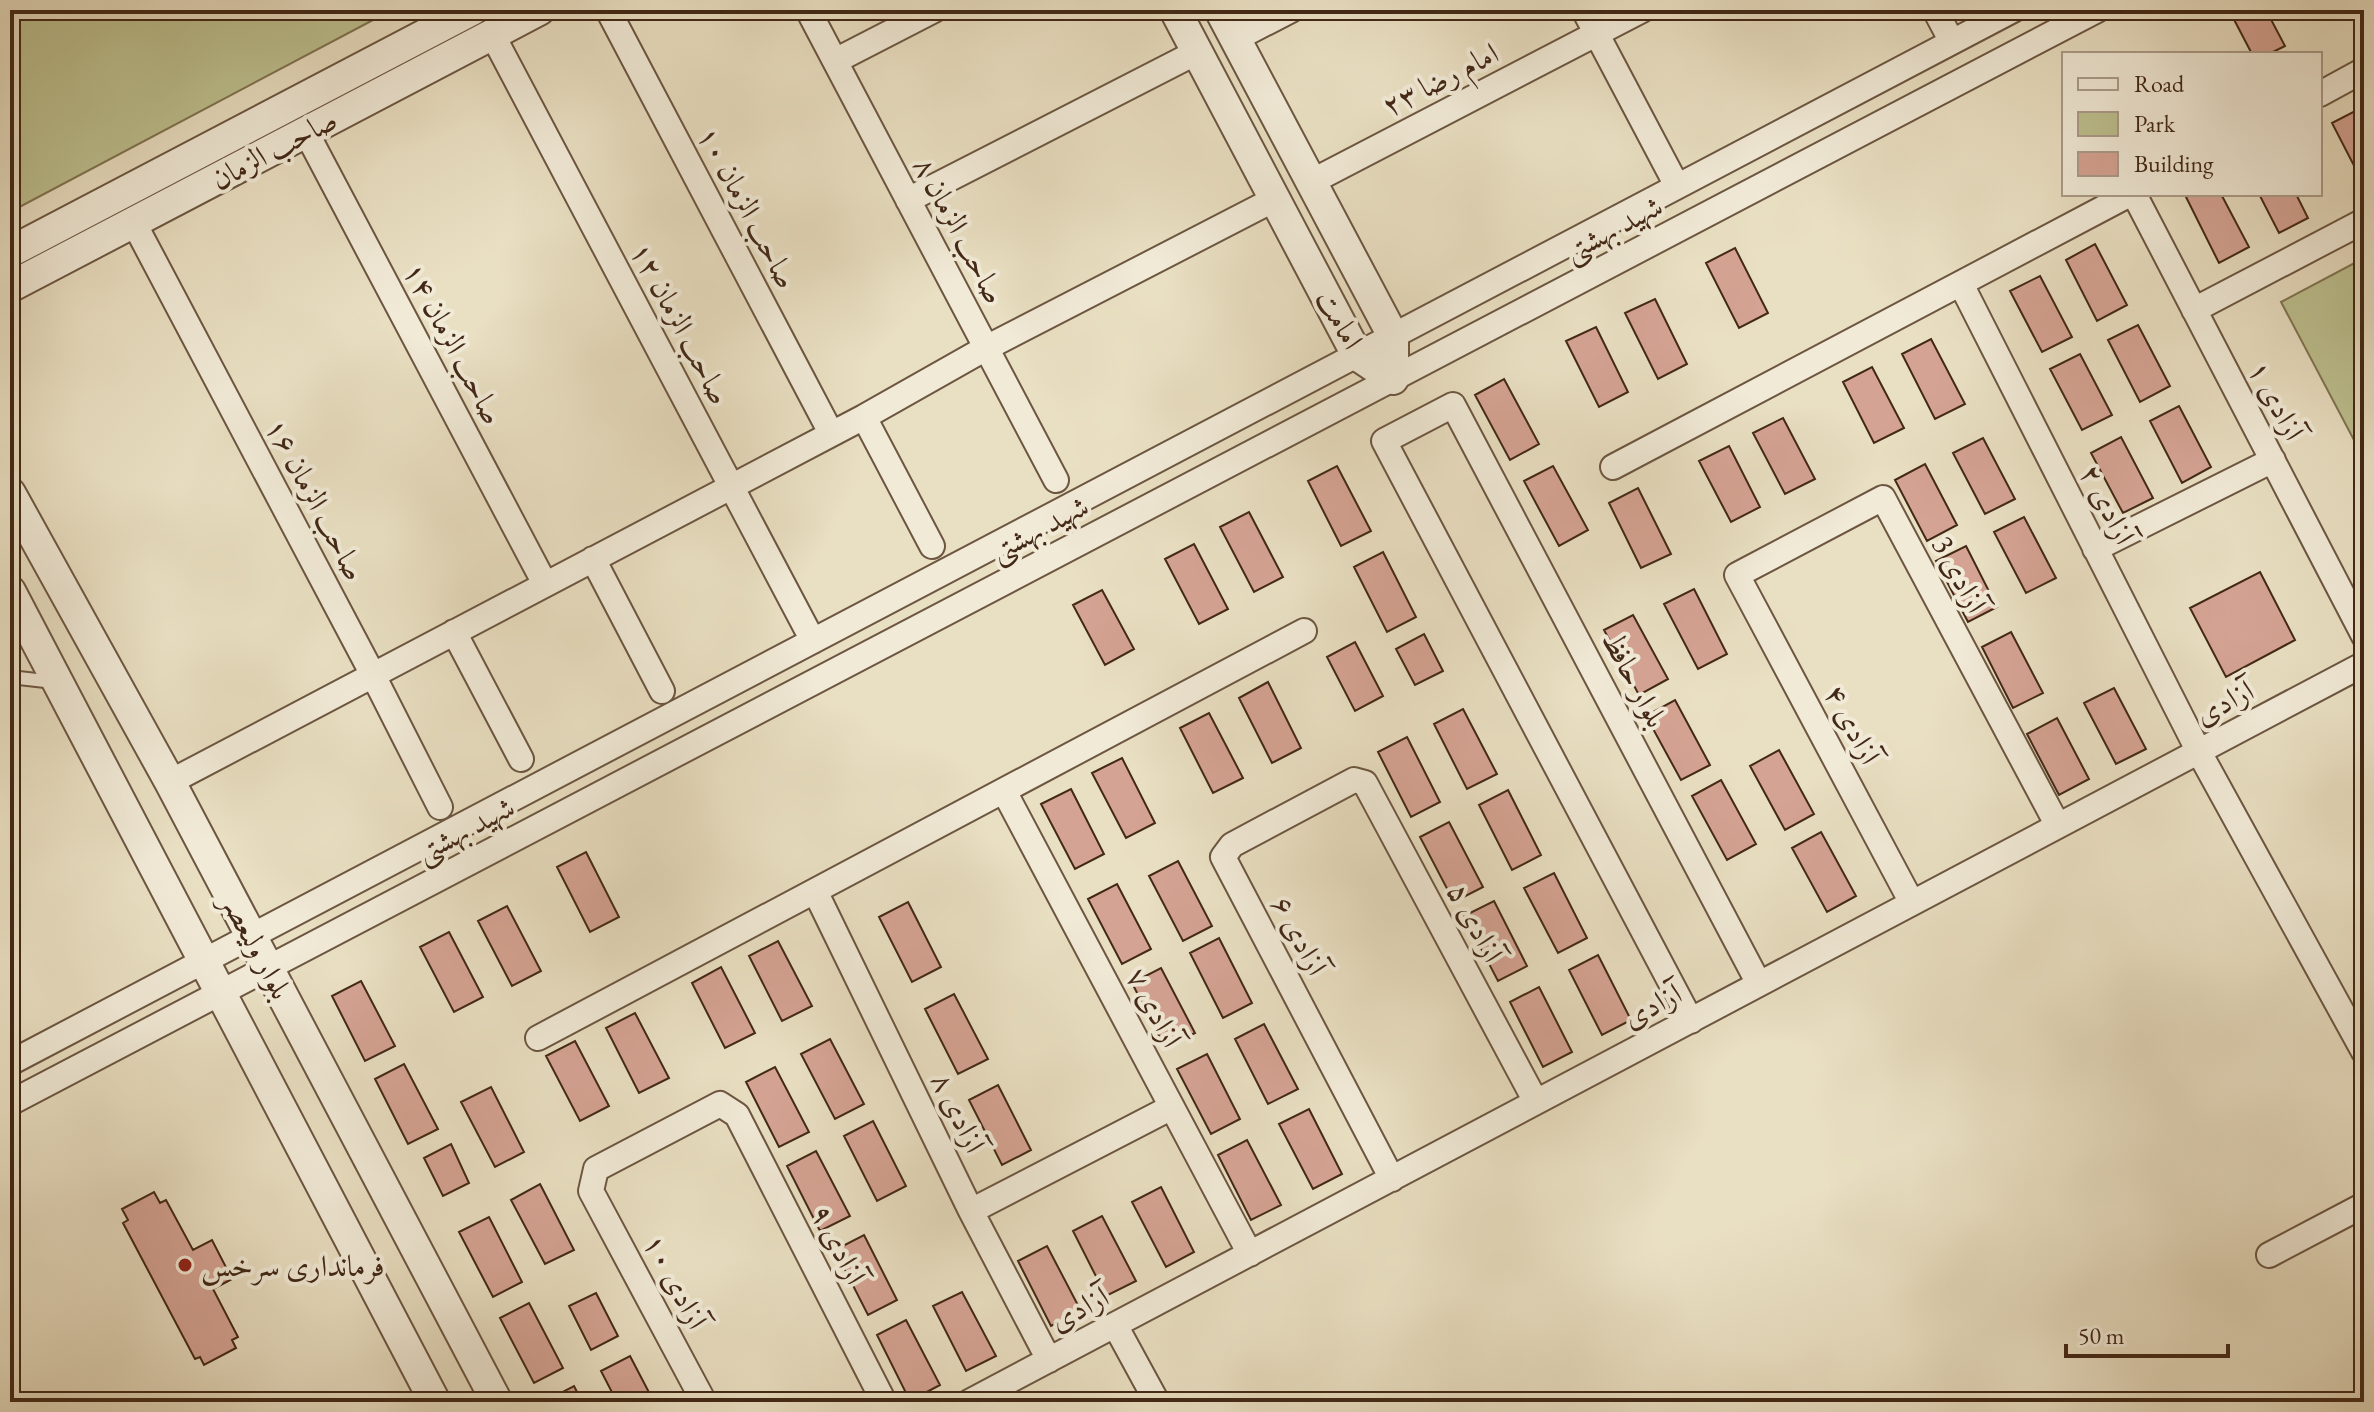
<svg xmlns="http://www.w3.org/2000/svg" width="2374" height="1412" viewBox="0 0 2374 1412" font-family="'EB Garamond',Amiri,serif">
	<style>
		.green { fill: #bdc08f; stroke: #807452; stroke-width: 2 }
		.building { fill: #d5a393; stroke: #422816; stroke-width: 2 }
		.lines { fill: none; stroke-linecap: round; stroke-linejoin: round }
		.service-casing { stroke: #6c5641; stroke-width: 16 }
		.minor-casing { stroke: #6c5641; stroke-width: 28 }
		.tertiary-casing { stroke: #6c5641; stroke-width: 34 }
		.service { stroke: #f1ead7; stroke-width: 12 }
		.minor { stroke: #f1ead7; stroke-width: 24 }
		.tertiary { stroke: #f1ead7; stroke-width: 30 }
		.poi-dot { fill: #8f2418; stroke: #f1ead7; stroke-width: 3 }
		.labels { text-anchor: middle; dominant-baseline: central; stroke-width: 8; stroke-linejoin: round; paint-order: stroke }
		.street-label { font-size: 30px; fill: #422816; stroke: #f1ead7 }
		.poi-label { font-size: 30px; fill: #422816; stroke: #f1ead7; text-anchor: start }
	</style>
	<rect width="100%" height="100%" fill="#e9dfc2"/>
	<filter id="stains"><feTurbulence type="fractalNoise" baseFrequency=".0025" numOctaves="4"/><feColorMatrix values="0 0 0 0 .2 0 0 0 0 .09 0 0 0 0 .02 0 0 0 .5 -.17"/></filter>
	<radialGradient id="worn" r=".72"><stop offset=".6" stop-color="#630" stop-opacity="0"/><stop offset="1" stop-color="#630" stop-opacity=".3"/></radialGradient>
	<path class="green" d="M 10,10 L 392,10 L 10,212 Z
		M 2364,258 L 2364,459 L 2281,302 Z"/>
	<path class="building" d="M 2229,10 L 2266,10 L 2285,46 L 2269,54 L 2252,54 Z
		M 2343,10 L 2364,10 L 2347,18 Z
		M 2361,108 L 2364,113 L 2364,185 L 2332,123 Z
		M 2192,194 L 2221,194 L 2249,247 L 2219,263 L 2186,197 Z
		M 2259,194 L 2296,194 L 2308,218 L 2279,233 Z
		M 2095,244 L 2127,305 L 2097,321 L 2066,260 Z
		M 1735,248 L 1768,313 L 1739,328 L 1706,263 Z
		M 2040,276 L 2072,337 L 2042,352 L 2010,291 Z
		M 1655,299 L 1687,364 L 1658,379 L 1625,313 Z
		M 2138,325 L 2170,386 L 2140,402 L 2108,340 Z
		M 1596,327 L 1628,392 L 1599,407 L 1566,341 Z
		M 1931,339 L 1965,404 L 1935,419 L 1902,354 Z
		M 2080,354 L 2112,415 L 2082,430 L 2050,369 Z
		M 1872,367 L 1904,428 L 1874,443 L 1843,382 Z
		M 1504,379 L 1539,444 L 1510,460 L 1475,395 Z
		M 2179,406 L 2211,467 L 2182,483 L 2150,421 Z
		M 1783,418 L 1815,479 L 1785,494 L 1753,433 Z
		M 2121,437 L 2153,498 L 2123,513 L 2091,453 Z
		M 1983,438 L 2015,499 L 1985,514 L 1953,453 Z
		M 1729,446 L 1760,507 L 1731,522 L 1699,461 Z
		M 1925,464 L 1957,525 L 1927,541 L 1895,480 Z
		M 1337,466 L 1371,531 L 1341,546 L 1308,481 Z
		M 1553,466 L 1588,530 L 1559,546 L 1524,481 Z
		M 1638,488 L 1671,554 L 1641,568 L 1609,503 Z
		M 1249,512 L 1283,577 L 1254,592 L 1220,527 Z
		M 2024,517 L 2056,578 L 2026,593 L 1994,532 Z
		M 1194,544 L 1228,609 L 1199,624 L 1165,559 Z
		M 1966,546 L 1997,607 L 1968,622 L 1936,561 Z
		M 1383,552 L 1416,617 L 1387,632 L 1354,567 Z
		M 2260,572 L 2295,640 L 2226,677 L 2190,608 Z
		M 1694,589 L 1727,654 L 1698,669 L 1664,604 Z
		M 1102,590 L 1134,649 L 1105,665 L 1073,605 Z
		M 1633,615 L 1668,679 L 1639,695 L 1604,630 Z
		M 2011,632 L 2043,693 L 2013,708 L 1982,647 Z
		M 1424,634 L 1443,671 L 1415,685 L 1396,649 Z
		M 1355,642 L 1383,696 L 1355,711 L 1327,657 Z
		M 1268,682 L 1301,748 L 1272,763 L 1239,698 Z
		M 2114,688 L 2146,749 L 2116,764 L 2084,703 Z
		M 1675,700 L 1710,765 L 1681,780 L 1646,716 Z
		M 1463,709 L 1497,774 L 1467,789 L 1434,724 Z
		M 1209,713 L 1243,778 L 1213,793 L 1180,728 Z
		M 2057,718 L 2089,779 L 2059,795 L 2027,734 Z
		M 1407,737 L 1440,802 L 1411,817 L 1378,752 Z
		M 1779,750 L 1814,814 L 1785,830 L 1750,766 Z
		M 1122,758 L 1155,823 L 1126,838 L 1092,773 Z
		M 1721,780 L 1756,844 L 1727,860 L 1692,796 Z
		M 1071,789 L 1104,854 L 1075,869 L 1041,804 Z
		M 1508,790 L 1541,855 L 1512,870 L 1479,805 Z
		M 1449,822 L 1483,887 L 1454,902 L 1420,837 Z
		M 1821,832 L 1856,896 L 1827,912 L 1792,848 Z
		M 586,852 L 619,917 L 590,932 L 557,867 Z
		M 1178,861 L 1212,926 L 1183,941 L 1149,876 Z
		M 1554,873 L 1587,938 L 1558,953 L 1524,888 Z
		M 1117,884 L 1151,949 L 1122,964 L 1088,899 Z
		M 1494,901 L 1527,966 L 1498,981 L 1464,916 Z
		M 908,902 L 941,967 L 912,982 L 879,917 Z
		M 507,906 L 541,971 L 512,986 L 478,921 Z
		M 449,932 L 483,997 L 454,1012 L 420,947 Z
		M 1219,938 L 1252,1003 L 1223,1018 L 1190,953 Z
		M 778,941 L 812,1006 L 782,1021 L 749,956 Z
		M 1598,955 L 1631,1020 L 1602,1035 L 1569,970 Z
		M 721,967 L 755,1033 L 725,1048 L 692,983 Z
		M 1161,968 L 1195,1033 L 1165,1048 L 1132,983 Z
		M 361,981 L 395,1046 L 365,1061 L 332,996 Z
		M 1539,987 L 1572,1052 L 1543,1067 L 1510,1002 Z
		M 954,994 L 988,1059 L 958,1074 L 925,1009 Z
		M 635,1013 L 669,1078 L 639,1093 L 606,1028 Z
		M 1264,1024 L 1298,1089 L 1268,1104 L 1235,1039 Z
		M 830,1039 L 864,1104 L 835,1119 L 801,1054 Z
		M 575,1041 L 609,1106 L 580,1121 L 546,1056 Z
		M 1207,1054 L 1240,1119 L 1211,1134 L 1177,1069 Z
		M 404,1064 L 438,1129 L 408,1144 L 375,1079 Z
		M 775,1067 L 809,1132 L 779,1147 L 746,1082 Z
		M 998,1085 L 1031,1150 L 1002,1165 L 969,1100 Z
		M 491,1087 L 524,1152 L 495,1167 L 461,1102 Z
		M 1309,1109 L 1342,1174 L 1313,1189 L 1279,1124 Z
		M 873,1121 L 906,1186 L 877,1201 L 844,1136 Z
		M 1247,1140 L 1281,1205 L 1251,1220 L 1218,1155 Z
		M 451,1144 L 469,1183 L 443,1196 L 424,1158 Z
		M 816,1151 L 850,1216 L 820,1231 L 787,1166 Z
		M 540,1184 L 574,1250 L 545,1264 L 511,1200 Z
		M 1161,1187 L 1194,1252 L 1166,1267 L 1132,1202 Z
		M 154,1192 L 160,1203 L 166,1200 L 193,1250 L 212,1240 L 232,1279 L 213,1289 L 238,1337 L 232,1340 L 236,1348 L 204,1365 L 200,1357 L 195,1359 L 123,1223 L 128,1220 L 122,1209 Z
		M 1102,1216 L 1136,1281 L 1106,1296 L 1073,1231 Z
		M 489,1217 L 522,1282 L 493,1297 L 459,1232 Z
		M 864,1235 L 897,1300 L 868,1315 L 835,1250 Z
		M 1047,1246 L 1081,1311 L 1051,1326 L 1018,1261 Z
		M 962,1292 L 996,1356 L 966,1371 L 933,1306 Z
		M 596,1293 L 618,1336 L 591,1350 L 569,1306 Z
		M 529,1303 L 563,1368 L 534,1383 L 500,1318 Z
		M 906,1320 L 940,1385 L 910,1401 L 877,1335 Z
		M 630,1356 L 654,1402 L 617,1402 L 601,1371 Z
		M 574,1386 L 582,1402 L 545,1402 L 545,1401 Z"/>
	<g class="lines">
		<defs>
			<path id="service" d="M 10,677 L 54,682"/>
			<path id="minor" d="M 608,10 L 831,433
				M 808,10 L 1056,480
				M 1584,10 L 1677,186
				M 1935,10 L 1952,42
				M 492,34 L 813,641
				M 1235,39 L 1291,10
				M 835,61 L 934,10
				M 2320,94 L 2364,70
				M 306,132 L 545,584
				M 1311,182 L 1642,10
				M 2134,194 L 2364,636
				M 908,200 L 1197,52
				M 134,223 L 373,675 L 440,807
				M 1961,284 L 2199,752 L 2364,1052
				M 2194,310 L 2364,221
				M 864,417 L 932,546
				M 1613,467 L 2130,194
				M 2095,549 L 2273,460
				M 593,559 L 662,691
				M 454,632 L 521,759
				M 170,782 L 864,417 L 986,348 L 1275,199
				M 1004,791 L 1250,1254
				M 815,891 L 971,1211 L 1049,1360
				M 1912,903 L 1737,575 L 1883,498 L 2058,826
				M 1691,1021 L 1384,441 L 1453,405 L 1759,984
				M 538,1038 L 1304,631
				M 10,1063 L 2013,10
				M 10,1103 L 2097,10
				M 1392,1179 L 1223,857 L 1232,845 L 1354,780 L 1365,783 L 1536,1102
				M 971,1211 L 1172,1107
				M 2269,1255 L 2364,1205
				M 1115,1325 L 1157,1402
				M 704,1402 L 591,1191 L 596,1169 L 720,1104 L 737,1115 L 884,1402
				M 969,1402 L 2364,664"/>
			<path id="tertiary" d="M 1175,10 L 1357,355 L 1393,379
				M 1220,10 L 1393,336 L 1393,379
				M 10,252 L 472,10
				M 10,287 L 539,10
				M 10,493 L 170,782 L 497,1402
				M 10,591 L 435,1402"/>
		</defs>
		<use href="#service" class="service-casing"/>
		<use href="#minor" class="minor-casing"/>
		<use href="#tertiary" class="tertiary-casing"/>
		<use href="#service" class="service"/>
		<use href="#minor" class="minor"/>
		<use href="#tertiary" class="tertiary"/>
	</g>
	<circle class="poi-dot" cx="185" cy="1265" r="8"/>
	<g class="labels">
		<g class="street-label">
			<text transform="translate(1440 79) rotate(-27)">امام رضا ۲۳</text>
			<text transform="translate(274 149) rotate(-28)">صاحب الزمان</text>
			<text transform="translate(748 207) rotate(62)">صاحب الزمان ۱۰</text>
			<text transform="translate(1613 228) rotate(-28)">شهید بهشتی</text>
			<text transform="translate(960 230) rotate(62)">صاحب الزمان ۸</text>
			<text transform="translate(1340 319) rotate(60)">امامت</text>
			<text transform="translate(681 323) rotate(62)">صاحب الزمان ۱۲</text>
			<text transform="translate(454 343) rotate(62)">صاحب الزمان ۱۴</text>
			<text transform="translate(2277 400) rotate(62)">آزادی ۱</text>
			<text transform="translate(316 499) rotate(62)">صاحب الزمان ۱۶</text>
			<text transform="translate(2108 504) rotate(63)">آزادی ۲</text>
			<text transform="translate(1039 528) rotate(-28)">شهید بهشتی</text>
			<text transform="translate(1960 574) rotate(62)">آزادی 3</text>
			<text transform="translate(1635 679) rotate(62)">بلوار حافظ</text>
			<text transform="translate(2224 702) rotate(-28)">آزادی</text>
			<text transform="translate(1853 724) rotate(62)">آزادی ۴</text>
			<text transform="translate(465 829) rotate(-28)">شهید بهشتی</text>
			<text transform="translate(1476 922) rotate(62)">آزادی ۵</text>
			<text transform="translate(1300 935) rotate(62)">آزادی ۶</text>
			<text transform="translate(257 946) rotate(62)">بلوار ولیعصر</text>
			<text transform="translate(1652 1005) rotate(-28)">آزادی</text>
			<text transform="translate(1155 1007) rotate(62)">آزادی ۷</text>
			<text transform="translate(959 1112) rotate(64)">آزادی ۸</text>
			<text transform="translate(839 1244) rotate(63)">آزادی ۹</text>
			<text transform="translate(676 1281) rotate(62)">آزادی ۱۰</text>
			<text transform="translate(1079 1308) rotate(-28)">آزادی</text>
		</g>
		<g class="poi-label">
			<text x="201" y="1265">فرمانداری سرخس</text>
		</g>
	</g>
	<rect width="2374" height="1412" fill="none" stroke="#e9dfc2" stroke-width="40"/>
	<rect x="12" y="12" width="2350" height="1388" fill="none" stroke="#422816" stroke-width="4"/>
	<rect x="20" y="20" width="2334" height="1372" fill="none" stroke="#422816" stroke-width="2"/>
	<rect x="2062" y="52" width="260" height="144" fill="#f1ead7" stroke="#ab9c8a" stroke-width="2"/>
	<rect x="2078" y="78" width="40" height="12" fill="#f1ead7" stroke="#ab9c8a" stroke-width="2"/>
	<text x="2134" y="92" font-size="24" fill="#422816">Road</text>
	<rect x="2078" y="112" width="40" height="24" fill="#bdc08f" stroke="#ab9c8a" stroke-width="2"/>
	<text x="2134" y="132" font-size="24" fill="#422816">Park</text>
	<rect x="2078" y="152" width="40" height="24" fill="#d5a393" stroke="#ab9c8a" stroke-width="2"/>
	<text x="2134" y="172" font-size="24" fill="#422816">Building</text>
	<path d="M2066 1344v12h162v-12" fill="none" stroke="#422816" stroke-width="4"/>
	<text x="2078" y="1344" font-size="24" fill="#422816" stroke="#f1ead7" stroke-width="6" paint-order="stroke">50 m</text>
	<rect width="100%" height="100%" filter="url(#stains)"/>
	<rect width="100%" height="100%" fill="url(#worn)"/>
</svg>
